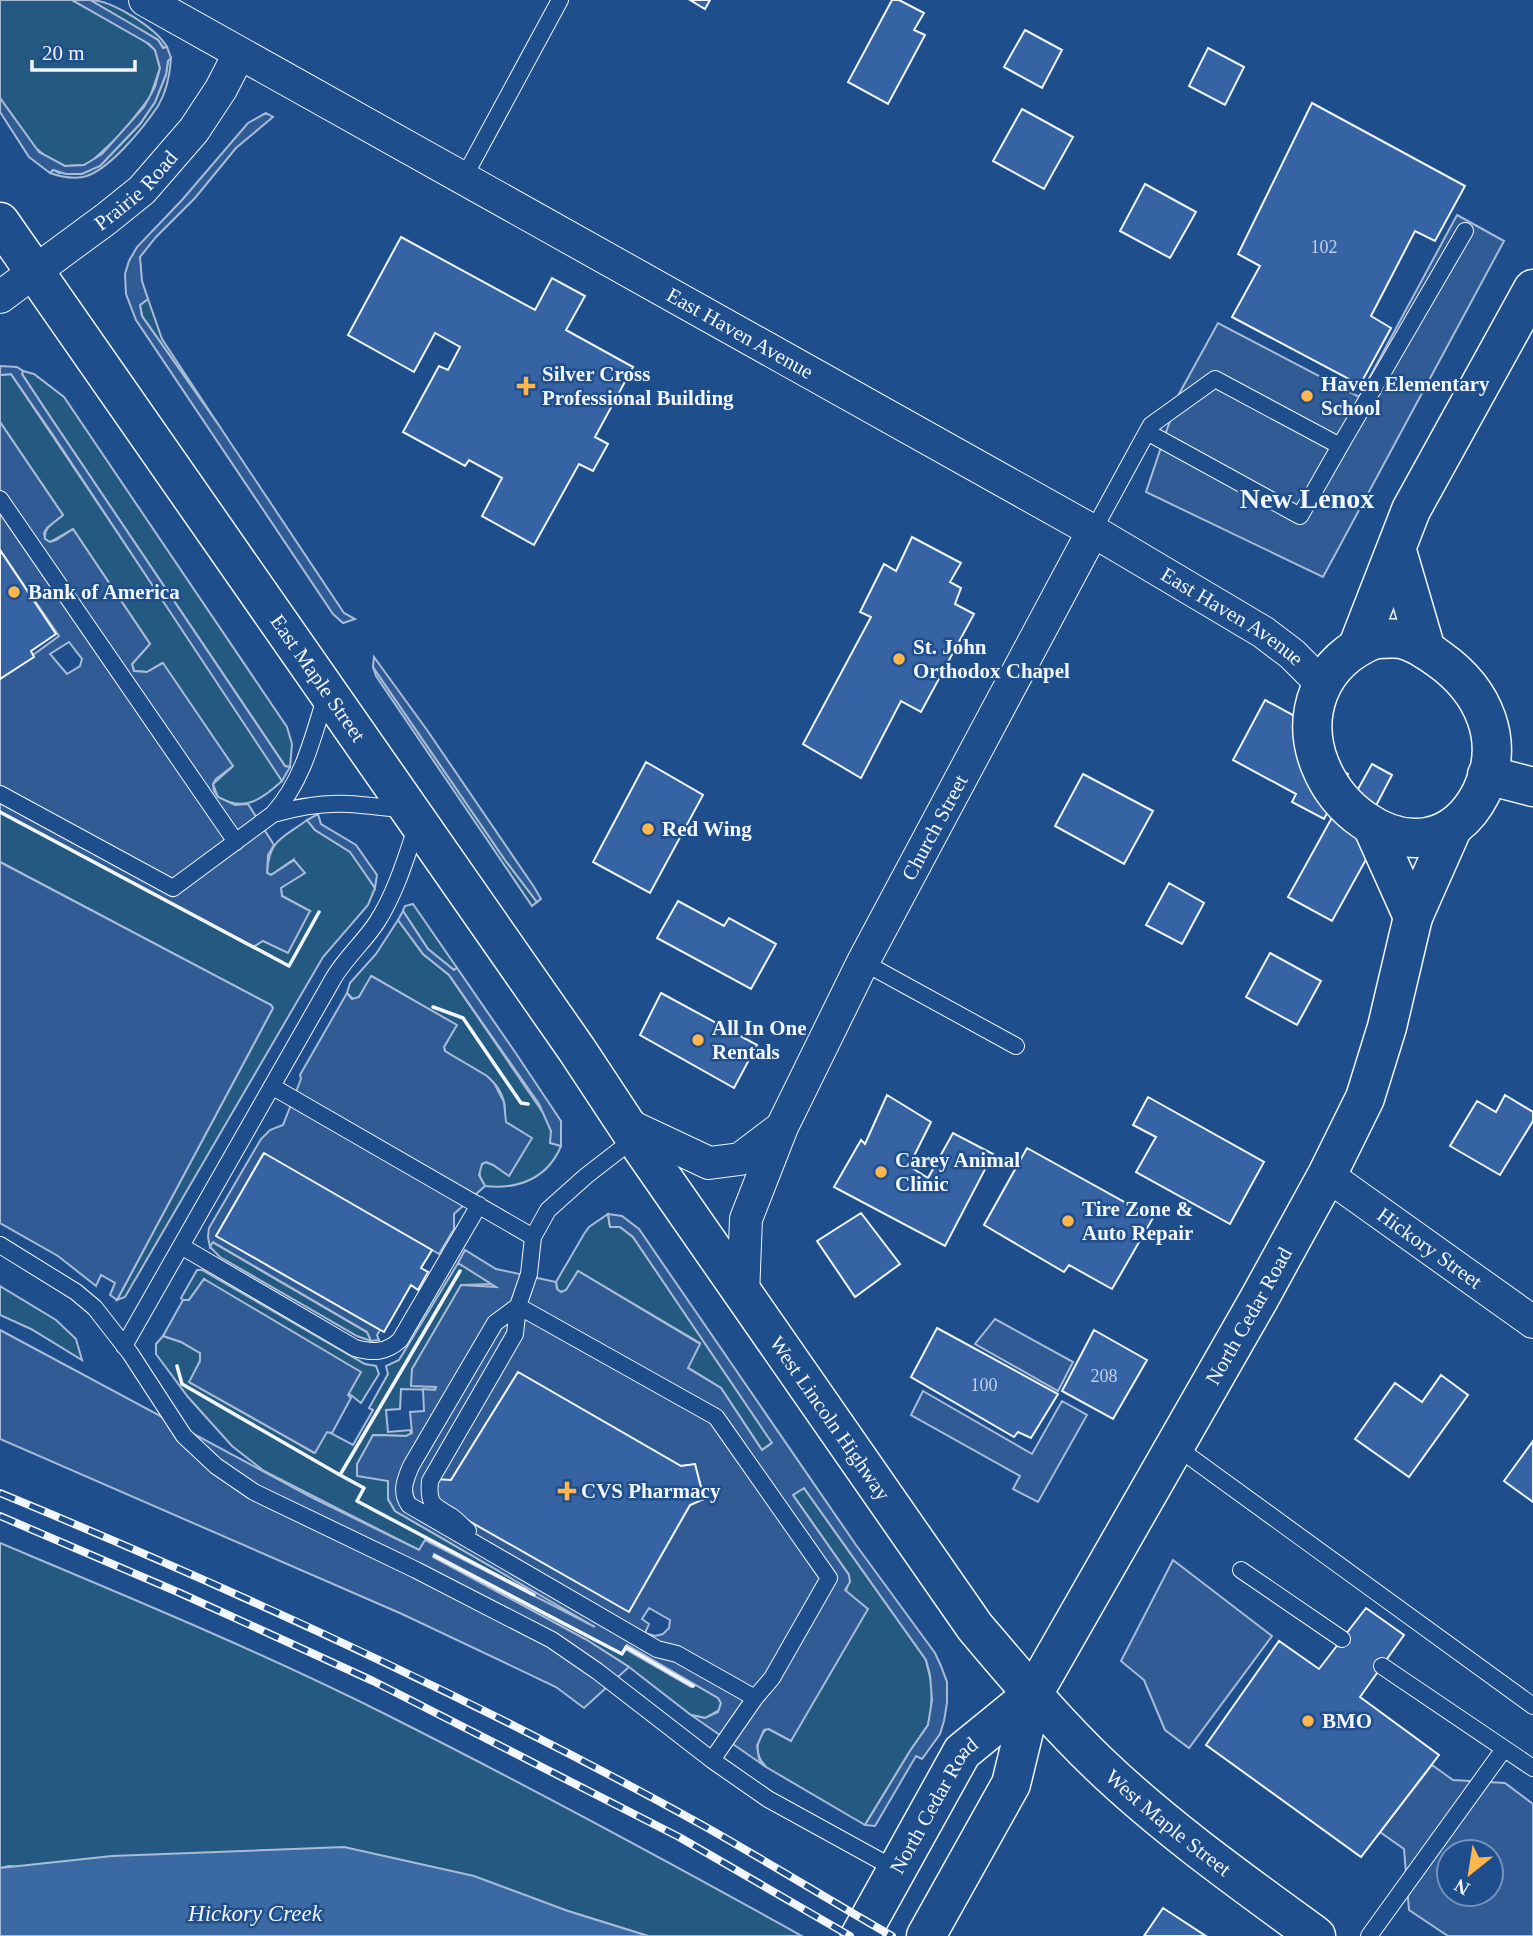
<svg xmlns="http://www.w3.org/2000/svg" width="1533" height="1936" viewBox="0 0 1533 1936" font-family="Georgia,serif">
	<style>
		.green { fill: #245a82; stroke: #a8bbd7; stroke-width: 2 }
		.parking { fill: #305b95; stroke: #a8bbd7; stroke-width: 2; fill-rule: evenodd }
		.water { fill: #3b69a3; stroke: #a8bbd7; stroke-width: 2 }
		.building { fill: #3563a3; stroke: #f2f6ff; stroke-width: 2 }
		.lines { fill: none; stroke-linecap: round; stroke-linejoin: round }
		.lane-casing { stroke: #f2f6ff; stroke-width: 18 }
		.street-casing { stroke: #f2f6ff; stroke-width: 34 }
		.secondary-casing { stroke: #f2f6ff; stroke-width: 41 }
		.primary-casing { stroke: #f2f6ff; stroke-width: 41 }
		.lane { stroke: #1f4e8c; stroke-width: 16 }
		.street { stroke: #1f4e8c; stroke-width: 32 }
		.secondary { stroke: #1f4e8c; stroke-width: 38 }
		.primary { stroke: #1f4e8c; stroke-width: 38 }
		.rail-casing { stroke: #f2f6ff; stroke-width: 8 }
		.rail { stroke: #1f4e8c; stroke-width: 5; stroke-dasharray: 16; stroke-linecap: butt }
		.wall { stroke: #f2f6ff; stroke-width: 3.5 }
		.poi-dot { fill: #ffb74d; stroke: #1f4e8c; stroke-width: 2.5 }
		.labels { text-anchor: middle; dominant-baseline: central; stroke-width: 5; stroke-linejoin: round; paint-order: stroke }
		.number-label { font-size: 18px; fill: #c3d1e8 }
		.street-label { font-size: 21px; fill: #f2f6ff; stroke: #1f4e8c }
		.poi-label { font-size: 21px; font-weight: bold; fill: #f2f6ff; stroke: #1f4e8c; text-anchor: start }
		.water-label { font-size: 23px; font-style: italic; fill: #f2f6ff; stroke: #1f4e8c }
		.district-label { font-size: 28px; font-weight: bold; fill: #f2f6ff; stroke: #1f4e8c }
	</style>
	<rect width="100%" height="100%" fill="#1f4e8c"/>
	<path class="green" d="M 0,0 L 72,0 L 140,37 L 155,50 L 160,68 L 150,97 L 122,133 L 92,161 L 84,165 L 65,166 L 49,159 L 31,144 L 0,98 Z
		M 90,0 C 112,0 156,28 167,47 L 164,48 L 158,40 Z
		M 171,58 C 170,75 167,91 158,106 C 144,127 108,172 83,177 C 71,179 61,177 50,173 L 52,169 L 59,173 L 100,166 L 140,124 L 155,102 L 166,75 L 168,60 Z
		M 148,299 L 162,339 L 220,427 L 142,316 L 140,305 Z
		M 23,371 L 34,374 L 64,397 L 287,727 L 292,744 L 290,767 L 285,766 L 51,418 L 22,374 Z
		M 11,374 L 279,773 L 282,781 C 261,800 245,812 218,797 L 213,784 L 232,767 L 162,663 L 147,672 L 134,671 L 132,664 L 150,644 L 73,529 L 50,542 L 45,539 C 43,527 55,522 63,515 L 0,422 L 0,375 Z
		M 373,667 L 505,860 L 537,902 L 532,906 L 376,676 Z
		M 0,812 L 253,947 L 310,911 L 282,896 L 281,888 L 293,860 L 271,875 L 267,873 C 269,839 282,839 307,820 L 315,830 L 352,853 L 375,888 L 368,905 L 323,957 L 125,1297 L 117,1300 L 273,1008 L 271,1005 L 0,862 Z
		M 413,904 L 457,968 L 454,970 L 428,949 L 403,911 L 405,906 Z
		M 398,920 L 423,954 L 449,975 L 548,1120 L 551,1131 L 551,1143 L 561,1146 C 548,1178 518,1190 485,1186 C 480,1178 477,1172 482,1164 L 486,1162 L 493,1165 C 502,1134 519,1096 483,1074 C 471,1066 456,1061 445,1051 L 444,1047 L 456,1025 L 372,976 L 359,997 L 353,999 L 347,993 L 350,983 L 376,954 Z
		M 608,1214 L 610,1227 L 620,1227 L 633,1237 L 773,1442 L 762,1450 L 721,1388 L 687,1367 L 700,1343 L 578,1271 L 566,1291 L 561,1292 L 557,1289 L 556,1282 L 584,1234 L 589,1227 Z
		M 212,1242 L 368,1333 L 371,1341 L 357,1336 L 220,1257 L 210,1247 Z
		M 458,1263 L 495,1284 L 461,1285 L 434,1386 L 435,1390 L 401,1389 L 400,1409 L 386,1410 L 388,1432 L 411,1430 L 410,1436 L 373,1435 L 386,1480 L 389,1483 L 388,1499 L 395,1511 L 529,1588 L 526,1589 L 470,1562 L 534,1596 L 425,1541 L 419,1550 L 264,1471 L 232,1446 L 188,1397 L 156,1354 L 156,1344 L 163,1336 L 181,1342 L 200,1353 L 200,1361 L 190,1382 L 314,1453 L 327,1431 L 353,1445 L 373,1410 L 369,1408 L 388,1374 L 386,1366 L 399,1360 Z
		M 197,1270 L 202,1270 L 365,1364 L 376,1366 L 379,1374 L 361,1403 L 204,1279 L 189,1300 L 183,1300 L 181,1298 Z
		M 0,1286 L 56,1320 L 76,1339 L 82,1360 L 31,1329 L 0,1315 Z
		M 804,1488 L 926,1660 L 932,1686 L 931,1712 L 928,1725 L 910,1751 L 865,1825 L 766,1767 C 754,1754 755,1741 767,1728 L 791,1741 L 848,1585 L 849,1575 L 793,1495 Z
		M 0,1543 C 131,1598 264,1653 391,1717 C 530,1787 667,1861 802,1936 L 648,1936 L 568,1911 L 9,1866 L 0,1868 Z
		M 434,1553 L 622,1653 L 625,1649 L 691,1687 L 696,1685 L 718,1698 L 721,1703 L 719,1710 L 705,1718 L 691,1715 L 629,1667 L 587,1640 L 432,1557 Z"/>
	<path class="parking" d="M 72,0 L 90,0 L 133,25 L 158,40 L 163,48 L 167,47 L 171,58 L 168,61 L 166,74 L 155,102 L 140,124 L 100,166 L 82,174 L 66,174 L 53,170 L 50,173 L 29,157 L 0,112 L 0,98 L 39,152 L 65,166 L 84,165 L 102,154 L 144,107 L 155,87 L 160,68 L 155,50 L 149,44 Z
		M 266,113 L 273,117 L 236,148 L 195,198 L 156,237 L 140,257 L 142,281 L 148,299 L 140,305 L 142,316 L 220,427 L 344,613 L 355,619 L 343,623 L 333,614 L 136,320 L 126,294 L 125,274 L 129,261 L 137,247 L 182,200 L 248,123 Z
		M 1457,215 L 1504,241 L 1323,577 L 1146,492 L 1179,394 L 1218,323 L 1359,397 Z
		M 0,366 L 17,367 L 23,371 L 22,374 L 51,418 L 285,766 L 290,767 L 282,781 L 53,435 L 11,374 L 0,375 Z
		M 0,422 L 63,515 L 47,528 L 44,533 L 45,539 L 50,542 L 56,540 L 73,529 L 150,644 L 132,664 L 134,671 L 147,672 L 163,663 L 233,766 L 216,779 L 213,784 L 214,791 L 218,797 L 235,805 L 248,804 L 274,845 L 268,855 L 267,873 L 271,875 L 294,860 L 305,873 L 281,888 L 282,896 L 310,911 L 288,953 L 263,941 L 253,947 L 0,812 L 0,679 L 59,636 L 0,550 ZM 69,642 L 82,659 L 80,666 L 67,674 L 50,654 Z
		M 374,657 L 427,730 L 534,887 L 541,899 L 537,902 L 505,860 L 373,667 Z
		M 318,814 L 321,824 L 356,845 L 377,875 L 375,888 L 350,852 L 315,830 L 307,820 Z
		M 0,862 L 271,1005 L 273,1008 L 117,1300 L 110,1295 L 115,1283 L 101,1275 L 96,1286 L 58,1256 L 0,1223 Z
		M 403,911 L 428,949 L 454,970 L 457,968 L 515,1052 L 561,1121 L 561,1146 L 550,1143 L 551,1131 L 539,1104 L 449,975 L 423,954 L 398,920 Z
		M 371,976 L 457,1025 L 444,1047 L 445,1051 L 487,1076 L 494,1083 L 504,1102 L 506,1122 L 532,1138 L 509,1176 L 493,1165 L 486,1162 L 482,1164 L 479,1175 L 485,1186 L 454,1214 L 454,1229 L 439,1254 L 263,1154 L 217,1236 L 380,1330 L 377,1335 L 379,1340 L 371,1341 L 367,1332 L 213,1242 L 210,1247 L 208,1237 L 209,1228 L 261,1139 L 270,1130 L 283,1125 L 301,1079 L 300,1075 L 347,993 L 352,999 L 359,997 Z
		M 608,1214 L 622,1216 L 639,1229 L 856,1545 L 935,1653 L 941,1666 L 947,1682 L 947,1703 L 944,1721 L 940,1734 L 922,1759 L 916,1756 L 875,1826 L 865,1825 L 910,1751 L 928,1725 L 932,1700 L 930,1675 L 926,1660 L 804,1488 L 793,1495 L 849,1575 L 850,1582 L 845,1590 L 868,1609 L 791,1741 L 769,1729 L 764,1730 L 757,1746 L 759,1759 L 766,1767 L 691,1715 L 705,1718 L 718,1712 L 721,1703 L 718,1698 L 627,1645 L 622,1654 L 434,1554 L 433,1557 L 587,1640 L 629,1667 L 584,1708 L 556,1687 L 402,1614 L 0,1439 L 0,1330 L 311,1497 L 419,1550 L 425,1540 L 595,1627 L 395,1511 L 388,1499 L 388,1481 L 357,1476 L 357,1464 L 373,1435 L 406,1436 L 412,1433 L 410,1412 L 424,1411 L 423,1389 L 435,1390 L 436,1387 L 411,1386 L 412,1369 L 461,1285 L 496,1287 L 458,1263 L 465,1250 L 496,1269 L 556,1282 L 557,1289 L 561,1292 L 566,1290 L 578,1271 L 700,1344 L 688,1368 L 721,1388 L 762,1450 L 772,1443 L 633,1237 L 620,1227 L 610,1227 ZM 518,1372 L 681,1466 L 695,1464 L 704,1499 L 690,1505 L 629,1611 L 434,1480 L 451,1480 ZM 649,1608 L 670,1620 L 669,1628 L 663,1634 L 655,1636 L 645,1633 L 649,1624 L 642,1619 Z
		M 204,1279 L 361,1372 L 348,1395 L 351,1398 L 332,1433 L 327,1432 L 315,1453 L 189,1382 L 200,1361 L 200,1353 L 181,1342 L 163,1336 L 183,1300 L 189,1300 Z
		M 995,1319 L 1073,1362 L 1058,1391 L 975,1344 Z
		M 923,1391 L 1032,1454 L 1062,1401 L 1087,1415 L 1038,1502 L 1013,1489 L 1020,1476 L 911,1415 Z
		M 1173,1560 L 1272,1636 L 1189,1748 L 1165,1730 L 1144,1680 L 1121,1661 Z
		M 1432,1765 L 1453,1780 L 1505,1783 L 1533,1804 L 1533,1936 L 1448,1936 L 1409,1910 L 1404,1849 L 1380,1832 ZM 1449,1852 L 1491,1852 L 1491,1894 L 1449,1894 Z"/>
	<path class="water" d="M 344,1847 L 474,1876 L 568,1911 L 648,1936 L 0,1936 L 0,1868 L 112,1856 Z"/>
	<path class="building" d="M 690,0 L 710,0 L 705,9 Z
		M 892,0 L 899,0 L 924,13 L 914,30 L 925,35 L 888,104 L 848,82 Z
		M 1025,30 L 1062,50 L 1042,88 L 1004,67 Z
		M 1208,48 L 1244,67 L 1225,105 L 1189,86 Z
		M 1312,103 L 1465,186 L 1435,241 L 1415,231 L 1371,316 L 1391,328 L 1360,385 L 1232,317 L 1260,266 L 1238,254 Z
		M 1022,109 L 1073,137 L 1044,189 L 993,161 Z
		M 1145,184 L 1196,212 L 1170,258 L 1120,231 Z
		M 401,237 L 535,310 L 552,278 L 585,296 L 566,330 L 633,367 L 595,437 L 608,444 L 593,471 L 579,464 L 534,545 L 482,516 L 502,478 L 469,460 L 465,466 L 403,432 L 439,366 L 448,370 L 460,347 L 435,333 L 414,372 L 348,335 Z
		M 912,537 L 961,563 L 950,582 L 961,588 L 955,604 L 974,614 L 921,712 L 901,701 L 861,778 L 803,744 L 871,617 L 860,612 L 884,564 L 896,571 Z
		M 0,550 L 56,634 L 31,651 L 34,657 L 0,679 Z
		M 1265,700 L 1324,732 L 1312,755 L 1348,774 L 1324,819 L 1292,802 L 1296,794 L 1233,760 Z
		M 646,762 L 703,795 L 650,893 L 593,862 Z
		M 1372,764 L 1392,775 L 1369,819 L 1384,827 L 1332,921 L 1288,897 L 1340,803 L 1348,807 Z
		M 1083,774 L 1153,811 L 1124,864 L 1055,826 Z
		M 1169,883 L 1204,903 L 1182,944 L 1146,925 Z
		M 678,901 L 724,926 L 729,918 L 776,944 L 751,989 L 657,938 Z
		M 1270,953 L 1321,981 L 1297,1025 L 1246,997 Z
		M 661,993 L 757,1045 L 734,1088 L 640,1035 Z
		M 887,1095 L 931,1122 L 909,1166 L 928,1178 L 953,1133 L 993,1154 L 945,1246 L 834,1187 L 861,1140 L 865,1144 Z
		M 1505,1095 L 1533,1112 L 1533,1121 L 1500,1175 L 1450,1146 L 1477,1101 L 1496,1112 Z
		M 1148,1097 L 1264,1162 L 1230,1224 L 1136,1172 L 1156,1137 L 1133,1125 Z
		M 1027,1148 L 1153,1218 L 1112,1289 L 1069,1265 L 1064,1272 L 984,1225 Z
		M 264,1153 L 432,1250 L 421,1268 L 428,1272 L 418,1290 L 411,1285 L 384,1332 L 216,1236 Z
		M 861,1213 L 900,1264 L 855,1297 L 817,1241 Z
		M 937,1328 L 1058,1394 L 1031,1438 L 1018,1432 L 1014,1437 L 911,1377 Z
		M 1094,1330 L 1147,1360 L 1113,1419 L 1062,1391 Z
		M 518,1372 L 681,1466 L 695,1464 L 704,1499 L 690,1505 L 629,1612 L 432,1500 L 434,1479 L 451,1480 Z
		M 1441,1375 L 1468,1395 L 1409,1477 L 1355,1439 L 1395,1383 L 1422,1402 Z
		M 1533,1441 L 1533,1502 L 1504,1481 Z
		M 1366,1608 L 1404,1635 L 1360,1697 L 1439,1755 L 1361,1857 L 1206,1745 L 1279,1641 L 1319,1669 Z
		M 1163,1908 L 1206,1936 L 1144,1936 Z"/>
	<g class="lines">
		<defs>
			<path id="lane" d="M 463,179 L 560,0
				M 1340,446 L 1465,231
				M 0,499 L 236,842
				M 1093,531 L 1147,432 L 1151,425 L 1215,379 L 1340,446 L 1300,516 L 1147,432
				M 0,794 L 173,888 L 273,814 C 303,781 313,737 326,695
				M 273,814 C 326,799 352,803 405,810
				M 863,962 L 1016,1046
				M 273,1087 L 533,1237
				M 0,1245 L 76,1292 L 95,1308 L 130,1353 L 184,1436 L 216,1466 L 254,1492 L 416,1570 L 552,1640 L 597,1671 L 712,1760 L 768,1799 L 897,1870
				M 181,1246 L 355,1348 C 372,1353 386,1353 400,1340 L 479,1205
				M 518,1306 L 716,1417 L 829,1578 L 772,1678 L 755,1698 L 712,1760
				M 518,1306 L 495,1323 L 411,1466 C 405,1480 400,1492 409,1505 L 657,1649 L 677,1654 L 755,1698
				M 124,1346 L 333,979 C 345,958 364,942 377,922 C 396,892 406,858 417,825
				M 1175,1446 L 1533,1706
				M 468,1531 C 462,1526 457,1520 451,1516 C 432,1505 428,1504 430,1481 L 515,1334 L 518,1306 L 529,1274 L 533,1237 L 548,1210 L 586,1176 L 635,1138
				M 1241,1570 L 1342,1639
				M 1382,1666 L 1533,1768
				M 1369,1936 L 1504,1749"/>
			<g id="street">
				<path id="s1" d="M 145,0 L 1093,531 L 1263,632 L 1292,654 L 1322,684"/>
				<path id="s2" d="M 0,297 L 106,219 L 142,190 L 194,130 L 221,89 L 239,54"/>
				<path d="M 626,1124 L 709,1163 L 740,1159 L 781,1128"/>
				<path id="s3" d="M 1327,1175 L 1533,1322"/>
				<path id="s4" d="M 743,1295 L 746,1219 L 782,1127 L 863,962 L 1093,531"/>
			</g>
			<g id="secondary">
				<path d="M 1397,551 L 1426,650"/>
				<path d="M 1375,639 C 1383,639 1393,638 1401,639 C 1415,642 1428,651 1439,659 C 1483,690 1507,741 1481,793 C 1425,902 1280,791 1319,692 C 1329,667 1350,649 1375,639 Z"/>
				<path d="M 1358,646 L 1411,510 L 1533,289"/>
				<path d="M 1487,775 L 1533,787"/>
				<path d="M 1373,828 L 1413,917"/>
				<path id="s5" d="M 860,1936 L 962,1752 L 1033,1694"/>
				<path id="s6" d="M 926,1936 L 1011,1784 L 1033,1694 L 1259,1299 L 1327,1175 L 1365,1098 L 1387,1027 L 1413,917 L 1452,829"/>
			</g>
			<g id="primary">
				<path id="s7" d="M 0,222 L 577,1050 L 635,1138 L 975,1627 C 1015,1674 1055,1722 1100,1765 C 1166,1828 1242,1882 1316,1936"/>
			</g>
		</defs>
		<use href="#lane" class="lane-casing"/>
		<use href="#street" class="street-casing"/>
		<use href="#secondary" class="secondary-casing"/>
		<use href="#primary" class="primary-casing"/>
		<use href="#lane" class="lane"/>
		<use href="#street" class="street"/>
		<use href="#secondary" class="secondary"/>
		<use href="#primary" class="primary"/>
		<defs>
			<path id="rail" d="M 0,1493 C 240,1592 477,1700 704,1826 C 768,1862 829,1900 892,1936
				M 0,1516 L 180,1593 L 373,1681 L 679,1837 L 850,1936"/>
		</defs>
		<use href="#rail" class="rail-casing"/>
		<use href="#rail" class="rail"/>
		<path class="wall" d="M 0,812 L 289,966 L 319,912
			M 433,1007 L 463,1018 L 521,1103 L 528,1104
			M 460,1271 L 340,1475 L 364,1488 L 357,1501 L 534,1595
			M 177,1366 L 182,1384 L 340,1475
			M 435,1556 L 622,1654 L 626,1647 L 693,1686"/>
	</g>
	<g class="poi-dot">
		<path d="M522.5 375.5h7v7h7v7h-7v7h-7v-7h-7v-7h7z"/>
		<circle cx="1307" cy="396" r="7"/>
		<circle cx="14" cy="592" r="7"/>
		<circle cx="899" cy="659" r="7"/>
		<circle cx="648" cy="829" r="7"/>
		<circle cx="698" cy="1040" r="7"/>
		<circle cx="881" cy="1172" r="7"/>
		<circle cx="1068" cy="1221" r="7"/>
		<path d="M563.5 1480.5h7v7h7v7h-7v7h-7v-7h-7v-7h7z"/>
		<circle cx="1308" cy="1721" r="7"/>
	</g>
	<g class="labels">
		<g class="number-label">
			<text x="1324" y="247">102</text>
			<text x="1104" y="1376">208</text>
			<text x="984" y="1385">100</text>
		</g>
		<g class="street-label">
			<text stroke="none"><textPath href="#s2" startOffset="173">Prairie Road</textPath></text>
			<text stroke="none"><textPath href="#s1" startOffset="682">East Haven Avenue</textPath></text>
			<text stroke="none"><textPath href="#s1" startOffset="1250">East Haven Avenue</textPath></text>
			<text stroke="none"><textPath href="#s7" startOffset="556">East Maple Street</textPath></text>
			<text stroke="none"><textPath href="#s4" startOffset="511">Church Street</textPath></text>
			<text stroke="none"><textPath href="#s3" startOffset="126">Hickory Street</textPath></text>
			<text stroke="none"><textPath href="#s6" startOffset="702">North Cedar Road</textPath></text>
			<text stroke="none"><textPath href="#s7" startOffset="1456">West Lincoln Highway</textPath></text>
			<text stroke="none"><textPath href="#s5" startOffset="150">North Cedar Road</textPath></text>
			<text stroke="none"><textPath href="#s7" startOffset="1986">West Maple Street</textPath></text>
		</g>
		<g class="poi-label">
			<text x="542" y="374">Silver Cross<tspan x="542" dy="24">Professional Building</tspan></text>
			<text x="1321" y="384">Haven Elementary<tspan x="1321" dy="24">School</tspan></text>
			<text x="28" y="592">Bank of America</text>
			<text x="913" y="647">St. John<tspan x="913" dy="24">Orthodox Chapel</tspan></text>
			<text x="662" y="829">Red Wing</text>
			<text x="712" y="1028">All In One<tspan x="712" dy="24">Rentals</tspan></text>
			<text x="895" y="1160">Carey Animal<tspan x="895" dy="24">Clinic</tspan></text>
			<text x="1082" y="1209">Tire Zone &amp;<tspan x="1082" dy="24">Auto Repair</tspan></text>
			<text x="581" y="1491">CVS Pharmacy</text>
			<text x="1322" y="1721">BMO</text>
		</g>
		<g class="water-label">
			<text x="255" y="1913">Hickory Creek</text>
		</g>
		<g class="district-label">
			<text x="1307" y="498">New Lenox</text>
		</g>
	</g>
	<g transform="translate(1470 1873) rotate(210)"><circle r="33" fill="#1f4e8c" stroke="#7391ba" stroke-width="2"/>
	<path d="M0-5L12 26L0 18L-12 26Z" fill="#ffb74d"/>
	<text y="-10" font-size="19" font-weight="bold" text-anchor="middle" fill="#f2f6ff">N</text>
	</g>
	<path d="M32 60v10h103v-10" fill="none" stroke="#f2f6ff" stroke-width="3.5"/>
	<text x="42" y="60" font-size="21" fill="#f2f6ff" stroke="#1f4e8c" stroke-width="5" paint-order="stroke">20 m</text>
</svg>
